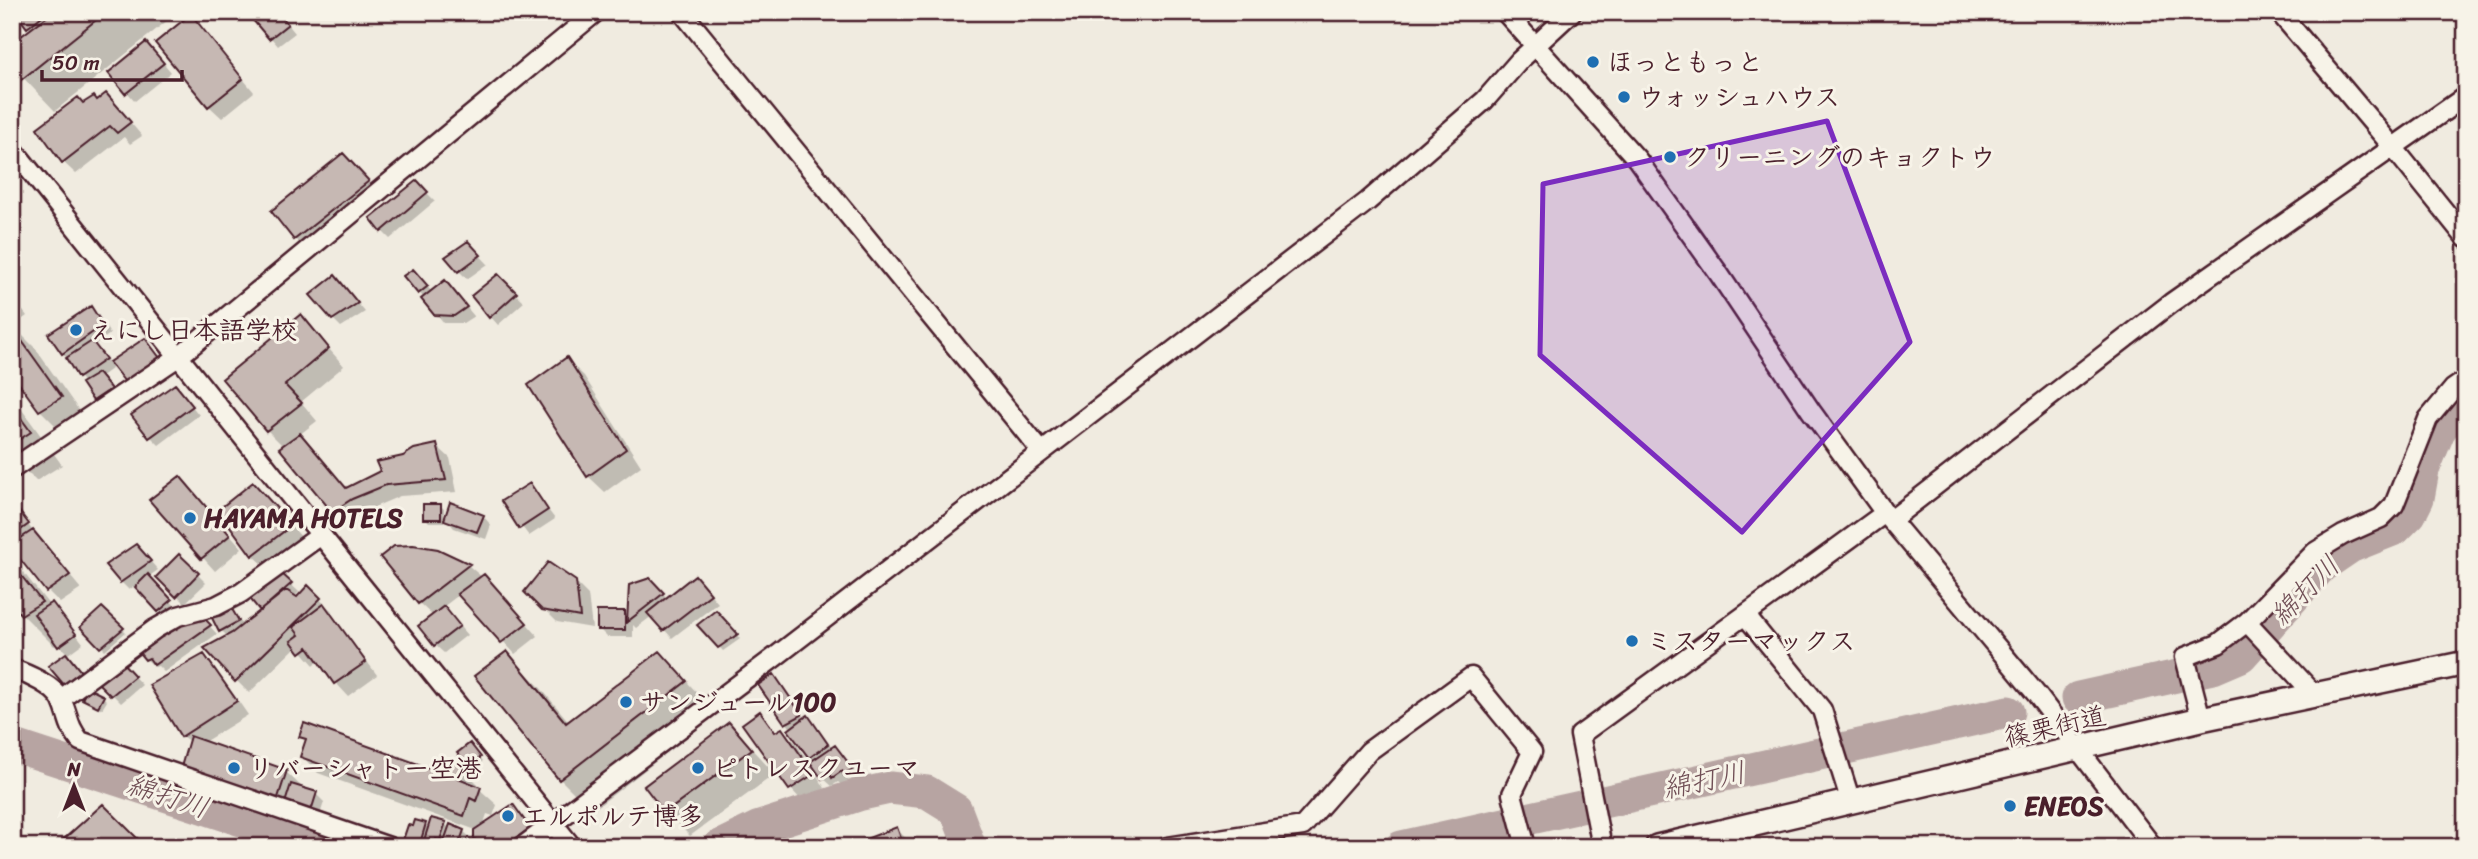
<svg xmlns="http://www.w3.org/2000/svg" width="2478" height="859" viewBox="0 0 2478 859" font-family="Sriracha,'Klee One',sans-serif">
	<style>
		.shadow { fill: #0003 }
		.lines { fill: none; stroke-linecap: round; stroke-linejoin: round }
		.river { stroke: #b7a4a2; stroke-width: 33 }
		.building { fill: #c6b8b3; stroke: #4a1f2b; stroke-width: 2 }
		.minor-casing { stroke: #4a1f2b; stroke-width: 23 }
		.major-casing { stroke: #4a1f2b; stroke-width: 28 }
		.minor { stroke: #f7f3e8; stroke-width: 18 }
		.major { stroke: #f7f3e8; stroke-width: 23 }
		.marked { fill: #7b2cbf; fill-opacity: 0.2; stroke: #7b2cbf; stroke-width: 5; stroke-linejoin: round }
		.poi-dot { fill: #1f6fb2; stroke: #f7f3e8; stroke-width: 2.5 }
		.labels { text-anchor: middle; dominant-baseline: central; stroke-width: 6; stroke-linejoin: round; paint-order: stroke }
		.poi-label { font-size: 26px; font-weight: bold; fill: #4a1f2b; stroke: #f7f3e8; text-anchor: start }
		.street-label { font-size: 26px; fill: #4a1f2b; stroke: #f7f3e8 }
		.water-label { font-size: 28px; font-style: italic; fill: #704e55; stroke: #f7f3e8 }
	</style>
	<rect width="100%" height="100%" fill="#f0ebe0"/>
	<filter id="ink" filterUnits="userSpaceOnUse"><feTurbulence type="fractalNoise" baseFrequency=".0143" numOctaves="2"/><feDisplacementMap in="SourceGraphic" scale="14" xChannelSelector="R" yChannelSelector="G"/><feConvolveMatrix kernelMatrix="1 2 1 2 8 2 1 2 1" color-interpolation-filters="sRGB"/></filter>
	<g filter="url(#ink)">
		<path class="shadow" d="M 17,12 L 162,12 L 168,20 L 55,111 L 12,66 L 32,31 Z
			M 249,12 L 278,12 L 295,33 L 278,46 Z
			M 191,17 L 254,92 L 222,118 L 209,106 Z
			M 154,52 L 171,72 L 135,101 L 111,73 Z
			M 97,102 L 118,108 L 142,136 L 130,144 L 124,137 L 76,174 L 63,162 L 83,105 Z
			M 355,168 L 380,195 L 308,251 L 295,239 Z
			M 416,182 L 435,201 L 390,239 L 382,231 Z
			M 468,243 L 488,264 L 467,279 L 459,271 Z
			M 413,271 L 432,292 L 453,291 L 474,316 L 463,323 L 444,323 L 406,276 Z
			M 498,277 L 524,302 L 498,325 L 473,297 Z
			M 343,286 L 365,312 L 341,327 L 333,319 Z
			M 12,297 L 27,316 L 13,326 L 35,348 L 92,429 L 72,442 L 40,410 L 12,371 Z
			M 91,308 L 99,316 L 110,334 L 94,345 L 110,364 L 145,340 L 167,367 L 134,389 L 115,366 L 100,377 L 113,394 L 98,403 L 63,353 Z
			M 301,317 L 344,366 L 301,402 L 317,421 L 299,435 L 347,489 L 382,472 L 403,458 L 437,446 L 450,458 L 457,492 L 400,496 L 365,511 L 346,524 L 333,511 L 284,447 L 267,430 Z
			M 567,360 L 584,376 L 641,466 L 605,492 L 588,476 Z
			M 183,395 L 199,415 L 159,445 L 151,437 Z
			M 12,396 L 62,465 L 36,481 L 12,457 Z
			M 529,485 L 555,519 L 529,536 L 503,502 Z
			M 192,491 L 242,548 L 215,571 L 152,501 Z
			M 266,497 L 303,539 L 266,567 L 253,555 Z
			M 12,503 L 35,534 L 81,589 L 60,603 L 48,591 L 12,544 Z
			M 441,506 L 444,509 L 444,522 L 429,522 L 425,518 Z
			M 483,516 L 491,525 L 486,539 L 454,528 L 446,519 Z
			M 438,551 L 469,566 L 496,589 L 538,636 L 515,654 L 460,594 L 443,607 L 467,635 L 444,653 L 435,645 L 433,616 L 419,603 Z
			M 144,554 L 158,570 L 148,577 L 178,609 L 167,619 L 136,585 L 129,590 L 121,582 Z
			M 179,556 L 206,583 L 185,603 L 159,577 Z
			M 12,558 L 50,606 L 52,605 L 60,613 L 83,643 L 68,654 L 58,644 L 54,646 L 22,614 L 12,601 Z
			M 280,574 L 299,592 L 294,597 L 297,599 L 308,588 L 332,611 L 331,613 L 377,675 L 348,696 L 336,683 L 319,661 L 314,665 L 297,646 L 249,693 L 237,681 L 207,649 L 228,637 L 221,630 L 229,606 L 244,626 L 263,611 L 250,595 Z
			M 650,580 L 668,599 L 703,585 L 718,603 L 672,638 L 652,616 L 636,628 L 633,625 L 633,637 L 607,637 L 599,629 L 625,613 L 629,617 Z
			M 575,582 L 588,595 L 592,628 L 557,622 L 526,591 Z
			M 102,609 L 126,632 L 105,650 L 83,627 Z
			M 716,612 L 740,639 L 723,651 L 699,625 Z
			M 200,616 L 217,634 L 164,672 L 158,666 L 155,667 L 146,659 Z
			M 660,653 L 717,714 L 592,811 L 560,779 L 477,677 L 507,654 L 539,686 L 570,723 Z
			M 203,656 L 216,669 L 248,715 L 204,742 L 286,772 L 305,790 L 316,794 L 324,802 L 319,818 L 301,824 L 182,736 Z
			M 122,664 L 142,685 L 121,703 L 101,683 Z
			M 774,677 L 805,719 L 808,717 L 816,726 L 833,749 L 835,748 L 843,756 L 860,778 L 854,782 L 850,779 L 842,785 L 838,782 L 832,786 L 823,778 L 814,761 L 787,723 Z
			M 103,697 L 107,701 L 102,709 L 84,699 Z
			M 760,713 L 778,733 L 782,730 L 795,742 L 825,788 L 803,802 L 791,789 Z
			M 729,725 L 775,774 L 690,836 L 666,812 L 646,787 Z
			M 301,737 L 447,776 L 461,767 L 478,784 L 477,787 L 497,805 L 493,816 L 487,814 L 483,826 L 513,806 L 551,847 L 482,847 L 476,830 L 318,773 L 302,756 L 307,742 Z
			M 473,749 L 483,761 L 473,769 L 470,766 Z
			M 445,824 L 450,829 L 463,831 L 472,839 L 469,847 L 411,847 L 404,842 L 425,825 L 429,829 Z
			M 897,829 L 914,847 L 850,847 Z"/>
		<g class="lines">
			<path class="river" d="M 2078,698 L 2213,668 L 2241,656 L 2322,566 L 2350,547 L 2395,529 L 2410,514 L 2418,498 L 2423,470 L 2439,431 L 2458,406 L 2466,400
				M 12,745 L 324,847
				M 718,847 L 757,828 L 858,795 L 890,788 L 927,792 L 956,810 L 970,847
				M 1401,847 L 2008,712"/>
		</g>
		<path class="building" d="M 15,12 L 47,12 L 27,28 Z
			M 53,12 L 106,12 L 21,80 L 12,69 L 12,43 Z
			M 246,12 L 278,12 L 288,24 L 269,39 Z
			M 191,14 L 243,79 L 208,107 L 155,43 Z
			M 146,42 L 164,63 L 125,94 L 108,73 Z
			M 106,93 L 131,122 L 117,133 L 110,126 L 62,163 L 37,128 L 78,97 L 83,103 L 94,96 L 97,100 Z
			M 343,153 L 369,181 L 294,240 L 271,211 Z
			M 417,180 L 428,192 L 381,232 L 370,218 Z
			M 468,241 L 481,255 L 458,272 L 445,257 Z
			M 413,269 L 428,286 L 418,294 L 403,276 Z
			M 498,274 L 517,293 L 489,318 L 471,296 Z
			M 335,275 L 358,303 L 332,320 L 310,295 Z
			M 445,280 L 467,307 L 454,316 L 434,315 L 421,299 Z
			M 91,306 L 103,325 L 62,354 L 48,334 Z
			M 301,314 L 329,348 L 285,385 L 302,403 L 266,431 L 222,379 Z
			M 12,327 L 62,397 L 39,411 L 12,374 Z
			M 145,338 L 160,358 L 125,382 L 109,362 Z
			M 92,341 L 106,359 L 78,378 L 66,358 Z
			M 567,357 L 626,449 L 587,477 L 528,385 Z
			M 98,373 L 111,389 L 93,401 L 81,383 Z
			M 175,384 L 193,406 L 149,438 L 131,415 Z
			M 12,406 L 31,432 L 12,444 Z
			M 300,433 L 346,488 L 380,471 L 376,462 L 403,456 L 414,449 L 437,444 L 446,480 L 386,485 L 352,499 L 332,512 L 279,448 Z
			M 180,476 L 230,535 L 201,559 L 149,500 Z
			M 253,482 L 292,525 L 252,556 L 218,510 Z
			M 530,483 L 548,510 L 519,529 L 501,501 Z
			M 12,502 L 29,524 L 12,536 Z
			M 450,502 L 484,515 L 477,532 L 444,520 Z
			M 423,504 L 441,504 L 441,519 L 423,519 Z
			M 33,530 L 70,575 L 46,592 L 12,549 L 12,544 Z
			M 136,544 L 151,561 L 120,583 L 105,565 Z
			M 413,545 L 438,549 L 470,564 L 418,604 L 380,557 L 394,546 Z
			M 179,554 L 199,573 L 176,597 L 156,577 Z
			M 548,562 L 576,581 L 580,617 L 542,610 L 524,592 Z
			M 12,564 L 42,602 L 21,615 L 12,604 Z
			M 280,572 L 292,583 L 260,611 L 247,595 Z
			M 148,574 L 172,600 L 158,612 L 135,587 Z
			M 484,574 L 527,623 L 501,643 L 457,594 Z
			M 695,575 L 711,594 L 663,631 L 647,613 Z
			M 650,578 L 664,593 L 627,622 L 629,585 Z
			M 308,585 L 321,598 L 235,682 L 204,648 L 232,633 L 286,590 L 297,597 Z
			M 52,602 L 76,634 L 58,647 L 34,614 Z
			M 229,604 L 239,621 L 219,632 L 210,614 Z
			M 324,604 L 366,662 L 334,684 L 308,647 L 300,653 L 291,641 L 299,635 L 293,627 Z
			M 444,606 L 460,626 L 434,646 L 418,626 Z
			M 102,607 L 124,628 L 100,648 L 80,627 Z
			M 716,610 L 738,634 L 718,648 L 697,625 Z
			M 597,611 L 625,611 L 625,630 L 597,630 Z
			M 200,614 L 211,625 L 154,665 L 149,658 L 145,660 L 136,649 L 183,620 Z
			M 507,651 L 566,723 L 660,651 L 687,681 L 559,780 L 474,676 Z
			M 66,653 L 83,674 L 65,686 L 48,666 Z
			M 204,654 L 237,701 L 181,737 L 149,685 Z
			M 122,662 L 135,676 L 111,696 L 98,683 Z
			M 774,674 L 802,715 L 785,724 L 758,685 Z
			M 88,688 L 104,696 L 98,707 L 82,699 Z
			M 760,711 L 775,732 L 782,728 L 814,774 L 789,790 L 742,724 Z
			M 808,715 L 828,744 L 809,758 L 788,730 Z
			M 729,722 L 752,749 L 665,813 L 644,786 Z
			M 304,723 L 446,774 L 450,761 L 462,766 L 458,778 L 481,787 L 476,801 L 470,798 L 464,816 L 300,757 L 306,739 L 299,737 Z
			M 190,736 L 287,770 L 277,801 L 181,767 Z
			M 470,743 L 481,757 L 469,767 L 457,753 Z
			M 835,745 L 853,769 L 844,775 L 842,771 L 832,778 L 830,774 L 822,779 L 810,762 Z
			M 291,784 L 317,792 L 311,811 L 285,803 Z
			M 103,804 L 146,847 L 55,847 Z
			M 513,804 L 530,828 L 504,847 L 480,847 L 474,838 L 474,830 Z
			M 431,818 L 446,822 L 440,840 L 436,839 L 434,847 L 422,847 Z
			M 415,820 L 426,823 L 419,847 L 402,843 L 408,825 L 413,826 Z
			M 450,824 L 464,830 L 458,847 L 442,847 Z
			M 897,827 L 904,847 L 845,847 Z"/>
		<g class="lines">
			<defs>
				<path id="minor" d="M 682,12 L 1041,451
					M 1505,12 L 1637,159 L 1719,274 L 1811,411 L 1885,513 L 2037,695 L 2153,847
					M 2279,12 L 2392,146 L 2466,238
					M 12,148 L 321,535 L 572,847
					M 12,469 L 178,357 L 596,12
					M 1891,520 L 2171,303 L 2466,96
					M 1745,615 L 1822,710 L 1851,802
					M 12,669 C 28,674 55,686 62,701 C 70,719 67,724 80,741 L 389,847
					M 2314,694 L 2247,622 L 2315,552 L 2343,535 L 2381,518 L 2394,505 L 2428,419 L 2453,389 L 2466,380
					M 61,699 L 155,629 L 178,616 L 216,606 L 241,593 L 321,535
					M 2201,719 L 2185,657 L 2218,644 L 2247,622
					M 1721,833 L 1732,847
					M 522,847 L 775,657 L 1368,201 L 1485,100 L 1519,61 L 1572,12
					M 1167,847 L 1303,826 L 1369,751 L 1471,677 L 1532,752 L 1512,794 L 1526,847
					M 1602,847 L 1580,735 L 1885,513"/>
				<path id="major" d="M 1657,847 L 2201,719 L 2466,663"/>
			</defs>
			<use href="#minor" class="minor-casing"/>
			<use href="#major" class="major-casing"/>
			<use href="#minor" class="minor"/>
			<use href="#major" class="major"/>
		</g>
	</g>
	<path class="marked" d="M 1827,121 L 1910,342 L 1742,532 L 1540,355 L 1543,184 Z"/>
	<g class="poi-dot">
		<circle cx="1593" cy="62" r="7"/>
		<circle cx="1624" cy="97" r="7"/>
		<circle cx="1670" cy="157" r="7"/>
		<circle cx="76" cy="330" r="7"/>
		<circle cx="190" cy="518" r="7"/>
		<circle cx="1632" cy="641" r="7"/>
		<circle cx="626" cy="702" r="7"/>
		<circle cx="234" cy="768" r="7"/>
		<circle cx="698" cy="768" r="7"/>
		<circle cx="2010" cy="806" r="7"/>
		<circle cx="508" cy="816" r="7"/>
	</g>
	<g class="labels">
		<g class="poi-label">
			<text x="1607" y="62">ほっともっと</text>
			<text x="1638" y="97">ウォッシュハウス</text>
			<text x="1684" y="157">クリーニングのキョクトウ</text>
			<text x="90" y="330">えにし日本語学校</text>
			<text x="204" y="518">HAYAMA HOTELS</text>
			<text x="1646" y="641">ミスターマックス</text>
			<text x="640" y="702">サンジュール100</text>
			<text x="248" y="768">リバーシャトー空港</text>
			<text x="712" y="768">ピトレスクユーマ</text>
			<text x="2024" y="806">ENEOS</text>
			<text x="522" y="816">エルポルテ博多</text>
		</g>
		<g class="street-label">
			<text transform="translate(2055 726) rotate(-13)">篠栗街道</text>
		</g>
		<g class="water-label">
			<text transform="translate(2305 590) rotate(-45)">綿打川</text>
			<text transform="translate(1704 780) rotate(-12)">綿打川</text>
			<text transform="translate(168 796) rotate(18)">綿打川</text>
		</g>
	</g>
	<rect width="2478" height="859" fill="none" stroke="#f7f3e8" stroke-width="42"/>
	<rect x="21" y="21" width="2436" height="817" fill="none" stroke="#4a1f2b" stroke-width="2.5" filter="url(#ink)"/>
	<g transform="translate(74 786)" stroke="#f7f3e8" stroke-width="5" paint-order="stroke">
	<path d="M0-5L12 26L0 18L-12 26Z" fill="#4a1f2b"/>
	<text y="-10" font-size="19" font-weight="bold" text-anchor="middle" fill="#4a1f2b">N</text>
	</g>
	<path d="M42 70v10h140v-10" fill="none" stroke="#4a1f2b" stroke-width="3.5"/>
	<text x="52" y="70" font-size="21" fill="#4a1f2b" stroke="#f7f3e8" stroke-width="5" paint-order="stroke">50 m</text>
</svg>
